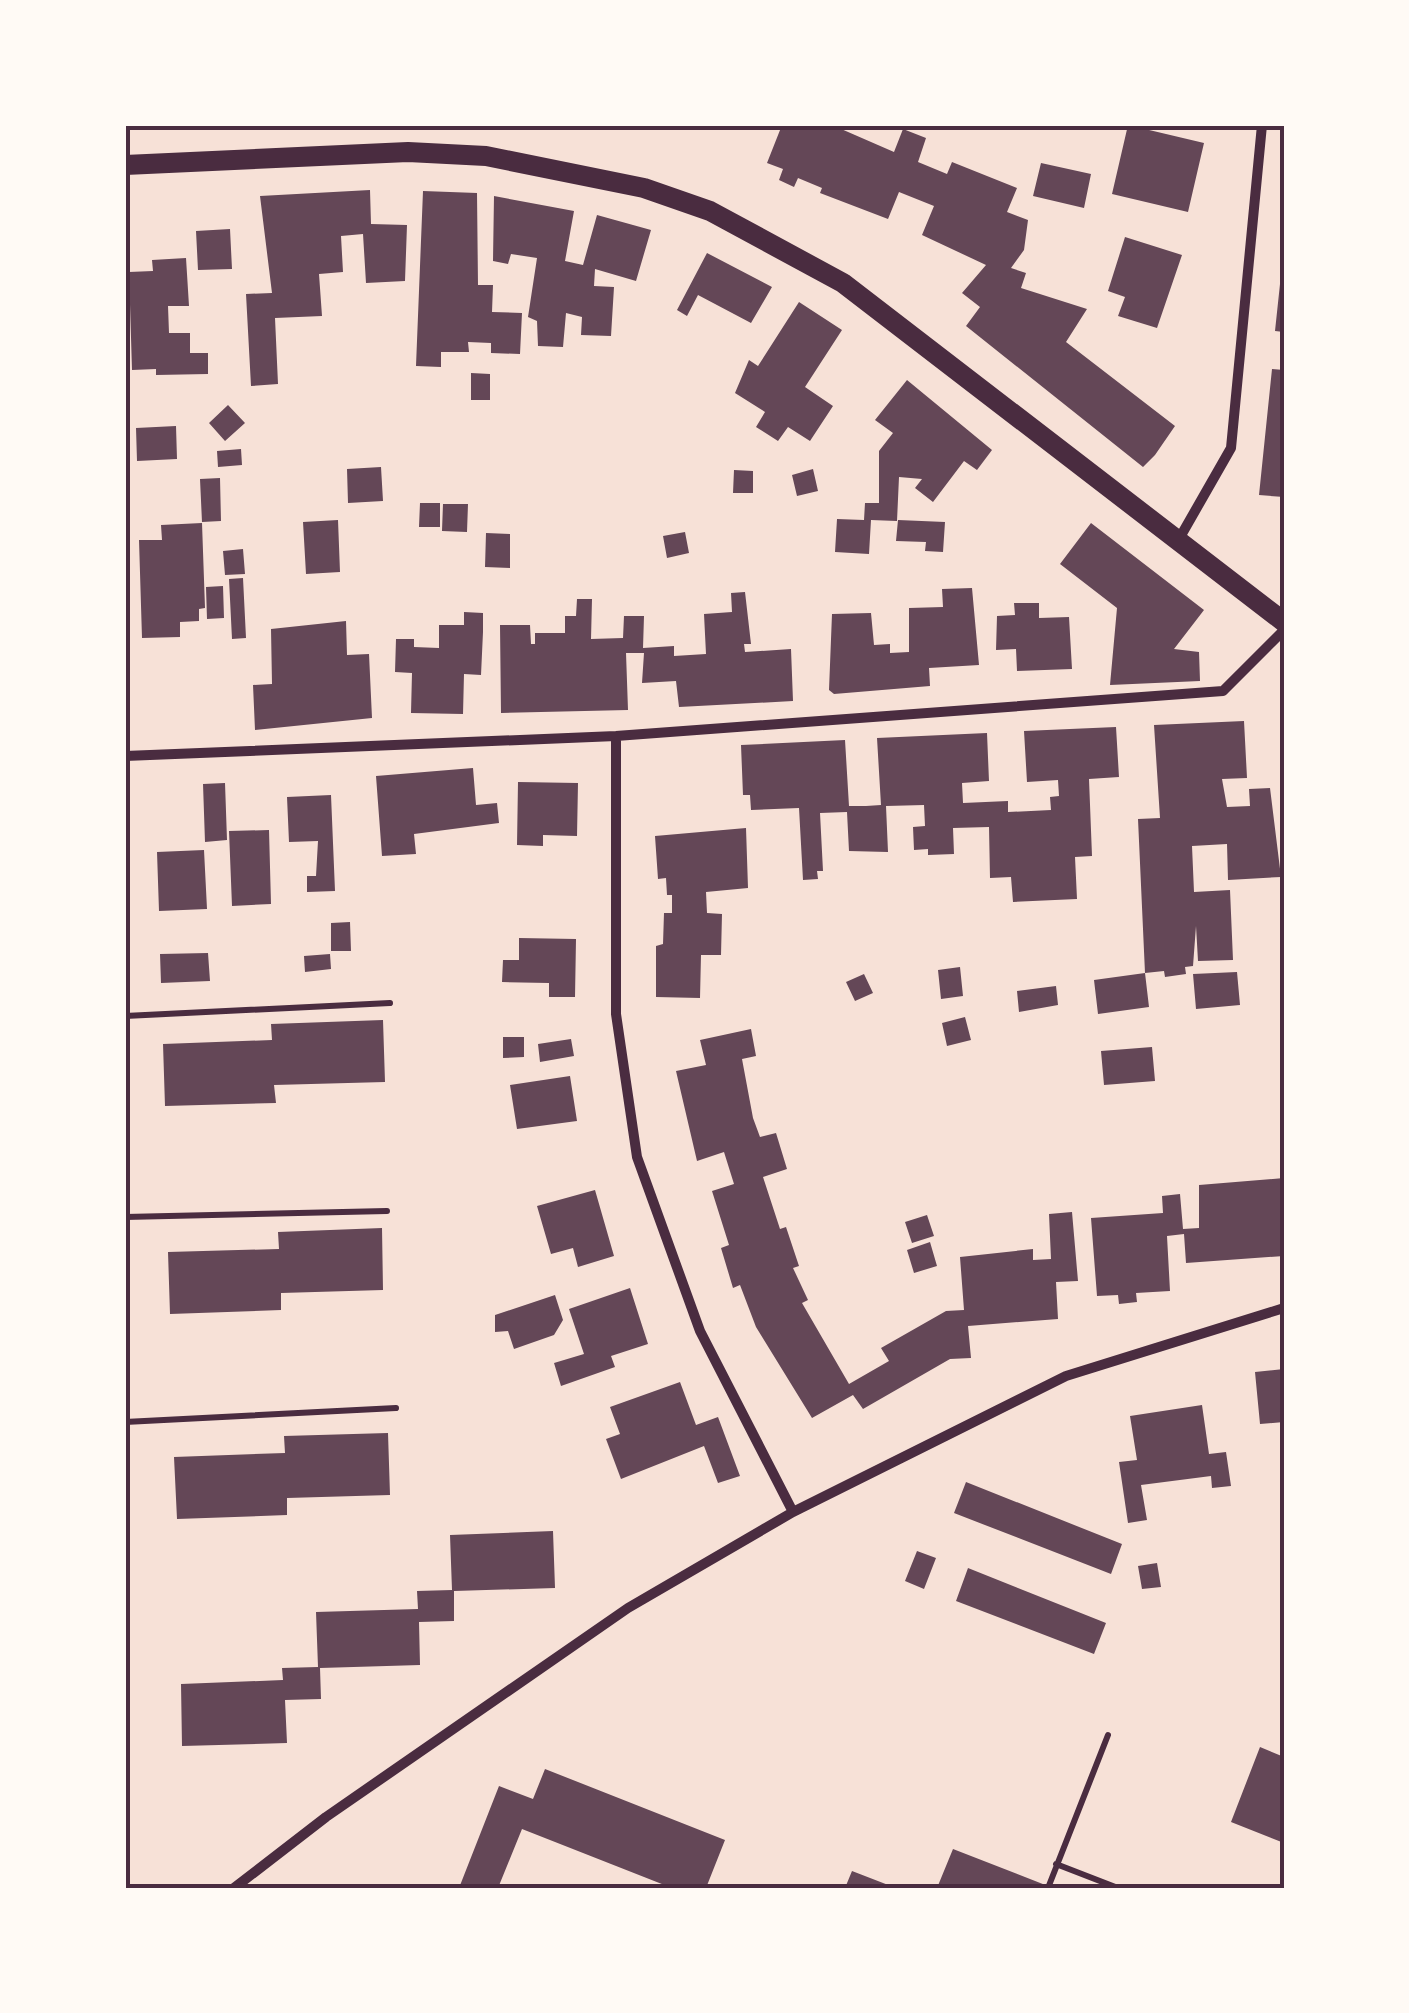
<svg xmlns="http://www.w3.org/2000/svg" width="1409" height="2013" viewBox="0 0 1409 2013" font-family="'Fira Sans Condensed',sans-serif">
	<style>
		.building { fill: #644757 }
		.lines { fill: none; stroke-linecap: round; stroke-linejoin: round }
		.path { stroke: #4a2c40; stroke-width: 6 }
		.minor { stroke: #4a2c40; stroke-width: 10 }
		.secondary { stroke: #4a2c40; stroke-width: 20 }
		.neatline { fill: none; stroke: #4a2c40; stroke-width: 4 }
	</style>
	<rect width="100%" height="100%" fill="#f7e1d7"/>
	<path class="building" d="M 782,125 L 832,125 L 894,152 L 903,129 L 926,138 L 918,162 L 947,174 L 952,162 L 1017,188 L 1007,212 L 1028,220 L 1024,250 L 1011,268 L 1026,273 L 1021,288 L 1087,309 L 1066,342 L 1175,426 L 1155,455 L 1143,467 L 966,326 L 980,307 L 962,293 L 986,265 L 922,235 L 934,206 L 899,192 L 888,219 L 820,193 L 822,188 L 798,178 L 794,187 L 779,180 L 783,169 L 767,163 Z
		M 1128,125 L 1204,143 L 1188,212 L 1112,194 Z
		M 1041,163 L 1091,174 L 1084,208 L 1033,196 Z
		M 370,190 L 371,224 L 407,225 L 405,281 L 366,283 L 363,234 L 341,236 L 343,272 L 319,274 L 322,316 L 275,318 L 278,384 L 251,386 L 246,294 L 272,293 L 260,196 Z
		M 423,191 L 477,193 L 478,285 L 493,285 L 492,312 L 522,313 L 520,354 L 491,353 L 491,343 L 468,342 L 469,352 L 441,352 L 441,367 L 416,366 Z
		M 494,196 L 574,211 L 565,261 L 583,265 L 597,215 L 651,230 L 636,281 L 595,269 L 594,286 L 614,287 L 611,336 L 581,335 L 582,317 L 566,313 L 563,347 L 538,346 L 537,321 L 528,317 L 537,258 L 511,254 L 508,264 L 493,261 Z
		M 230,229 L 232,269 L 198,270 L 196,231 Z
		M 1125,237 L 1182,255 L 1157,328 L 1118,316 L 1125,297 L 1108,291 Z
		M 707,253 L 772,287 L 751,323 L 698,295 L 687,316 L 677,310 Z
		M 186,258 L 189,306 L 168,306 L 169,333 L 190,333 L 190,353 L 208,353 L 208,374 L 156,375 L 156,369 L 132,370 L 129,272 L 153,271 L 152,260 Z
		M 1280,284 L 1284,284 L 1284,332 L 1275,331 Z
		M 799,302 L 842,330 L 805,387 L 833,406 L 810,441 L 788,427 L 778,441 L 756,427 L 765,412 L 735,393 L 749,360 L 758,366 Z
		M 1272,369 L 1284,370 L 1284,497 L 1259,495 Z
		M 471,373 L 490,374 L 490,400 L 471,400 Z
		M 907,380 L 992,450 L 977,470 L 964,461 L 933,502 L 915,488 L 922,479 L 899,477 L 897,521 L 871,520 L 869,554 L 835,552 L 837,519 L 864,520 L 865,503 L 879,503 L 879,451 L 893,433 L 875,420 Z
		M 228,405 L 245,423 L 225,441 L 209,423 Z
		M 176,426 L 177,459 L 137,461 L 136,428 Z
		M 241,449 L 242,465 L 218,467 L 217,451 Z
		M 381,467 L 383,501 L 348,503 L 347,469 Z
		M 813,469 L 818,491 L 797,496 L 792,475 Z
		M 734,470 L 753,471 L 753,493 L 733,493 Z
		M 220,478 L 221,521 L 202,522 L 200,479 Z
		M 420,503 L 440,503 L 440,527 L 419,527 Z
		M 443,504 L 468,504 L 467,532 L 442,531 Z
		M 338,520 L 340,572 L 306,574 L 303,522 Z
		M 898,520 L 945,522 L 943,552 L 925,551 L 926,542 L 896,541 Z
		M 202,523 L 205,608 L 199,609 L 199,621 L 180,622 L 180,637 L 142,638 L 139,540 L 162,540 L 161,525 Z
		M 1091,523 L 1204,610 L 1174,649 L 1199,652 L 1200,681 L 1110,685 L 1117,608 L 1060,564 Z
		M 685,532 L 689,553 L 667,558 L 663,536 Z
		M 486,533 L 510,534 L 510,568 L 485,567 Z
		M 243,549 L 245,574 L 225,575 L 223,551 Z
		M 243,578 L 246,638 L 232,639 L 229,579 Z
		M 223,586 L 224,618 L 207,619 L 206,587 Z
		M 972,588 L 979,665 L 929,668 L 930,686 L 834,694 L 829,690 L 832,614 L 871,613 L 874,645 L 890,644 L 890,653 L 909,652 L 909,608 L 943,607 L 942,589 Z
		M 745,592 L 751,644 L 744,644 L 745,652 L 791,649 L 793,701 L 679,707 L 676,681 L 642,683 L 644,653 L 626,653 L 628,710 L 501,713 L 500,625 L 530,625 L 531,644 L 535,644 L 535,633 L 565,633 L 565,616 L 576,616 L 577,599 L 592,599 L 591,639 L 623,638 L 624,616 L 644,616 L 643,648 L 674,646 L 674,656 L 706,654 L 704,614 L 732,612 L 731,593 Z
		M 1014,603 L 1039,603 L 1039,618 L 1069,617 L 1072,669 L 1017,671 L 1016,649 L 996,650 L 997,616 L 1015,615 Z
		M 464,612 L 483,613 L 483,632 L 481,675 L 464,674 L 463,714 L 411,713 L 412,673 L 395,672 L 396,639 L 414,639 L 414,647 L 439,648 L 439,625 L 464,625 Z
		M 346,621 L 347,655 L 369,654 L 372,718 L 255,730 L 253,685 L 272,684 L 271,629 Z
		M 1244,721 L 1247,778 L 1222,779 L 1227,807 L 1250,806 L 1249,789 L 1270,788 L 1281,877 L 1228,880 L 1227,844 L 1192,846 L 1194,892 L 1230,890 L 1233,960 L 1198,961 L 1196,926 L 1193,966 L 1185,967 L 1186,974 L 1165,977 L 1164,971 L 1145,973 L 1138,819 L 1160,818 L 1154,725 Z
		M 1116,727 L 1119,777 L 1089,779 L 1092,856 L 1075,857 L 1077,899 L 1013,902 L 1011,877 L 990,878 L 989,827 L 953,828 L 954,854 L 928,855 L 928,849 L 914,850 L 913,827 L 925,826 L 924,805 L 886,806 L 888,852 L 849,851 L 847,812 L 820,813 L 823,871 L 817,871 L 818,879 L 803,880 L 799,808 L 751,810 L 750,795 L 743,795 L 741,745 L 845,740 L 849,806 L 866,806 L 881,805 L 877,738 L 987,733 L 989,781 L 962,783 L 963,803 L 1008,801 L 1008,812 L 1051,810 L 1050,797 L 1059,796 L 1058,780 L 1027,782 L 1024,731 Z
		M 473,768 L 476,805 L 497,803 L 499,823 L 414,834 L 416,854 L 382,856 L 376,776 Z
		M 518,782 L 578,783 L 577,836 L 543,835 L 543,846 L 517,845 Z
		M 225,783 L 227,840 L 205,842 L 203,784 Z
		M 331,795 L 335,891 L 307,892 L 307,876 L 316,876 L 318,841 L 289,842 L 287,797 Z
		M 746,828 L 748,888 L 706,892 L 707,913 L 722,914 L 721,955 L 701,955 L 700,998 L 656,997 L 656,946 L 663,944 L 664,913 L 672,913 L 672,895 L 667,895 L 666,878 L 658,879 L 655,836 Z
		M 269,830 L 271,904 L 232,906 L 229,831 Z
		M 204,850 L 207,909 L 159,911 L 157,852 Z
		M 350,922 L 351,951 L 331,951 L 331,923 Z
		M 519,938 L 576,939 L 575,997 L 549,997 L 549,983 L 502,982 L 503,960 L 519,960 Z
		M 208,953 L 210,981 L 161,983 L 160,954 Z
		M 330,954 L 331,969 L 305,972 L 304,956 Z
		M 960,967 L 963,996 L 941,999 L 938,970 Z
		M 1237,972 L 1240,1005 L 1196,1009 L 1193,974 Z
		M 1145,973 L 1149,1007 L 1098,1014 L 1094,980 Z
		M 864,974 L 873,993 L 855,1001 L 846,982 Z
		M 1056,986 L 1058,1005 L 1019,1012 L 1017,991 Z
		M 965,1017 L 971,1040 L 947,1046 L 942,1023 Z
		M 383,1020 L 385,1082 L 274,1085 L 276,1103 L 165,1106 L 163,1044 L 272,1040 L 271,1024 Z
		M 751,1029 L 756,1056 L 742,1059 L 753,1118 L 760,1137 L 776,1133 L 787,1169 L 763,1177 L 780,1229 L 786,1227 L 799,1266 L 793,1268 L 808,1300 L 802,1303 L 849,1384 L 889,1361 L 881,1348 L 946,1311 L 964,1310 L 960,1257 L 1033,1249 L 1033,1260 L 1051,1259 L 1049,1214 L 1072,1212 L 1078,1281 L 1056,1282 L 1058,1319 L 968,1326 L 971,1358 L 950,1359 L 863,1409 L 853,1395 L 812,1418 L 756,1327 L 740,1285 L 733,1288 L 721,1248 L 729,1245 L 712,1191 L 734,1184 L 724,1152 L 697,1161 L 676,1071 L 706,1065 L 700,1040 Z
		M 503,1037 L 524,1037 L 524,1057 L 503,1058 Z
		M 571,1039 L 574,1056 L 540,1062 L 538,1044 Z
		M 1152,1047 L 1155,1081 L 1104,1085 L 1101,1051 Z
		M 570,1076 L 577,1121 L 517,1129 L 510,1085 Z
		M 1284,1178 L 1284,1256 L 1186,1263 L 1184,1234 L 1167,1236 L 1170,1291 L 1136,1293 L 1137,1302 L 1119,1304 L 1118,1295 L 1097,1296 L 1091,1218 L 1163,1213 L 1162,1196 L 1180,1194 L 1183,1229 L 1199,1228 L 1199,1185 Z
		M 595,1190 L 614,1256 L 578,1267 L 573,1248 L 551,1254 L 537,1206 Z
		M 927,1215 L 934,1236 L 912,1243 L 905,1222 Z
		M 382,1228 L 383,1290 L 281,1293 L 281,1310 L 170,1314 L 168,1252 L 279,1249 L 278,1232 Z
		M 930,1242 L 937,1266 L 914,1273 L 907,1250 Z
		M 630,1288 L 648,1344 L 611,1356 L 615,1367 L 561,1386 L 554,1363 L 584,1354 L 569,1309 Z
		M 555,1295 L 563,1320 L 554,1335 L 514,1349 L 508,1331 L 495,1332 L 495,1315 Z
		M 1284,1369 L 1284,1422 L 1260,1424 L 1255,1372 Z
		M 680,1382 L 696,1425 L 718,1417 L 740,1476 L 718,1483 L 704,1446 L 621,1479 L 606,1439 L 620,1434 L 610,1407 Z
		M 1202,1405 L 1209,1454 L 1226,1452 L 1231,1486 L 1212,1488 L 1211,1476 L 1141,1485 L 1147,1520 L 1128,1523 L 1119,1462 L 1137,1460 L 1130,1416 Z
		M 388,1433 L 390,1495 L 287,1498 L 287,1515 L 177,1519 L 174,1457 L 285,1453 L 284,1436 Z
		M 966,1482 L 1122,1544 L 1111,1574 L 954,1513 Z
		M 553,1531 L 555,1588 L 454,1591 L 454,1621 L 419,1622 L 420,1665 L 320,1668 L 321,1699 L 285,1700 L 287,1743 L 182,1746 L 181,1684 L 283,1680 L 282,1668 L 318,1667 L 316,1612 L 418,1609 L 417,1591 L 452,1590 L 450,1535 Z
		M 917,1551 L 936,1558 L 924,1589 L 905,1581 Z
		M 1157,1563 L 1161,1587 L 1142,1589 L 1138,1566 Z
		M 968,1568 L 1106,1623 L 1094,1654 L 956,1601 Z
		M 1260,1747 L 1284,1757 L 1284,1843 L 1231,1822 Z
		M 545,1769 L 725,1840 L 706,1888 L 672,1888 L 522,1829 L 498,1888 L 459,1888 L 499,1786 L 533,1799 Z
		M 953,1849 L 1053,1888 L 937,1888 Z
		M 852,1871 L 896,1888 L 845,1888 Z"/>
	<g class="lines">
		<path class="path" d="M 125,126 L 165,125
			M 125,1016 L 390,1003
			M 125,1217 L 387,1211
			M 125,1422 L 396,1408
			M 1056,1864 L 1118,1888
			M 1048,1888 L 1108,1735"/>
		<path class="minor" d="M 1179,539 L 1231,448 L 1262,125
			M 616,736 L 616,1014 L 637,1157 L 700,1331 L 793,1512
			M 125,756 L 616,736 L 1223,691 L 1284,630
			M 125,1628 L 125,1761
			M 234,1888 L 326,1817 L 628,1608 L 793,1512 L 1066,1376 L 1284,1308"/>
		<path class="secondary" d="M 125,165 L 408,152 L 486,156 L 644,188 L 710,211 L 843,283 L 1284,622"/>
	</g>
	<rect width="1409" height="2013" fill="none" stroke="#fffaf5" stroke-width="255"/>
	<rect x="128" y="128" width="1154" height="1758" class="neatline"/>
</svg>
